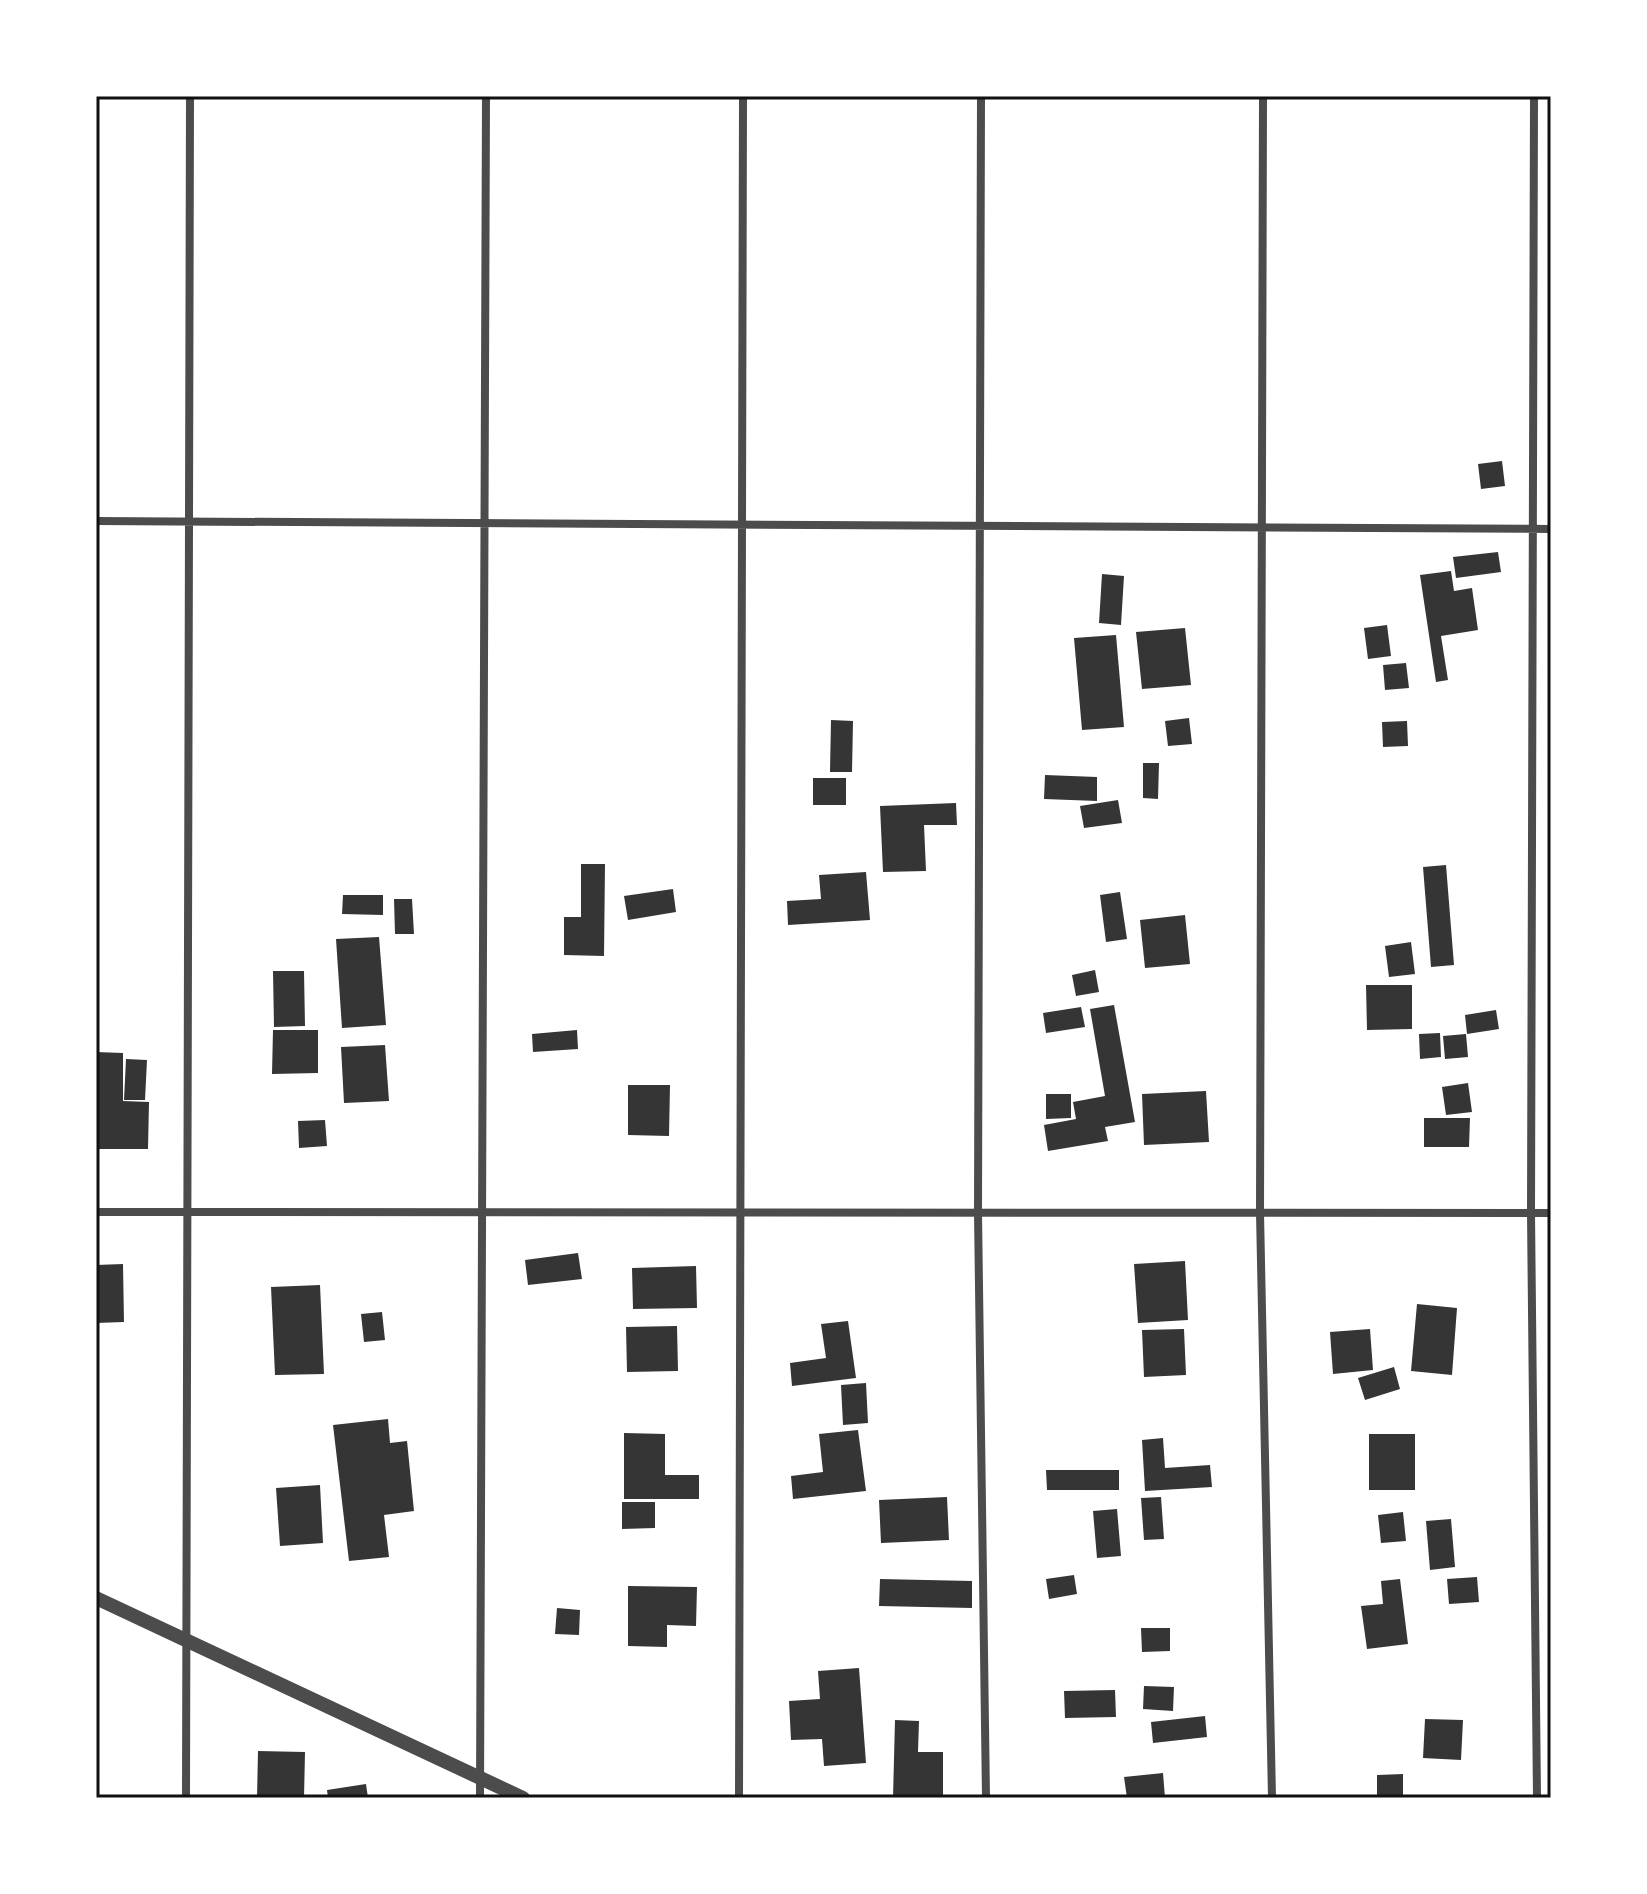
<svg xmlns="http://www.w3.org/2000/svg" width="1647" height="1894" viewBox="0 0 1647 1894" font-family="'Public Sans',sans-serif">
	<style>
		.building { fill: #353535 }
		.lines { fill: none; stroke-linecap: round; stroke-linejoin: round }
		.minor { stroke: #4c4c4c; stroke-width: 8 }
		.tertiary { stroke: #4c4c4c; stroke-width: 14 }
		.neatline { fill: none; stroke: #111; stroke-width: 3 }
	</style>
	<rect width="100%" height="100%" fill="#fff"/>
	<path class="building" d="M 1502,461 L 1505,486 L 1481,489 L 1478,464 Z
		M 1498,552 L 1501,572 L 1456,578 L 1453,557 Z
		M 1451,571 L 1454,591 L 1472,588 L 1478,630 L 1441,636 L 1448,680 L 1436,682 L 1420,575 Z
		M 1102,574 L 1124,576 L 1121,625 L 1099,623 Z
		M 1387,625 L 1391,656 L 1368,659 L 1364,628 Z
		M 1185,628 L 1191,685 L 1142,689 L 1136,632 Z
		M 1116,635 L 1124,727 L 1082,730 L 1074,638 Z
		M 1406,663 L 1409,688 L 1385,690 L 1383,665 Z
		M 1189,718 L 1192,744 L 1168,746 L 1165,721 Z
		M 831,720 L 853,721 L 852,772 L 830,772 Z
		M 1407,721 L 1408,746 L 1383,747 L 1382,722 Z
		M 1143,763 L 1159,763 L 1158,799 L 1143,798 Z
		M 1045,775 L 1097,777 L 1097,801 L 1044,799 Z
		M 813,778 L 846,778 L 846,805 L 813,805 Z
		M 1118,800 L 1122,823 L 1084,828 L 1080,806 Z
		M 956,803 L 957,825 L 924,825 L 926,871 L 883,872 L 880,806 Z
		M 581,864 L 605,864 L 604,956 L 564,955 L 564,917 L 581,917 Z
		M 1446,865 L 1454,965 L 1431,967 L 1423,867 Z
		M 866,872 L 870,920 L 788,925 L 787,901 L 821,899 L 819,875 Z
		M 673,889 L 676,912 L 628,920 L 624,896 Z
		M 1120,892 L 1127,939 L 1106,942 L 1100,895 Z
		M 343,895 L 383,895 L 383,915 L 342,914 Z
		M 394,899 L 412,899 L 414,934 L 395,934 Z
		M 1185,915 L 1190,964 L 1145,968 L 1140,920 Z
		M 379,937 L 386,1025 L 342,1028 L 336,939 Z
		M 1411,942 L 1415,974 L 1389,977 L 1385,946 Z
		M 1095,970 L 1099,992 L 1076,996 L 1072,975 Z
		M 273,971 L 304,971 L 305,1026 L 274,1027 Z
		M 1366,985 L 1412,985 L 1412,1029 L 1367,1030 Z
		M 1114,1005 L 1135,1122 L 1105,1127 L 1108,1141 L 1048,1151 L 1044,1125 L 1076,1119 L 1073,1102 L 1105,1096 L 1090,1009 Z
		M 1081,1007 L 1085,1027 L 1046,1033 L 1043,1013 Z
		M 1496,1010 L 1499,1029 L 1467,1034 L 1465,1015 Z
		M 273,1030 L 318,1030 L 318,1073 L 272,1074 Z
		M 577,1030 L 578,1049 L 533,1052 L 532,1034 Z
		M 1440,1033 L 1441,1057 L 1420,1059 L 1419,1034 Z
		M 1466,1034 L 1468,1057 L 1445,1059 L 1443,1036 Z
		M 385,1045 L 389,1101 L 344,1103 L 341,1047 Z
		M 96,1052 L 123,1053 L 123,1101 L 149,1102 L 148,1149 L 97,1149 Z
		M 126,1059 L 147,1060 L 145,1100 L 124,1100 Z
		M 1468,1083 L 1472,1112 L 1446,1115 L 1442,1087 Z
		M 628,1085 L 670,1085 L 669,1136 L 628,1135 Z
		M 1206,1091 L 1209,1142 L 1144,1145 L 1142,1094 Z
		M 1046,1094 L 1071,1094 L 1071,1118 L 1046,1119 Z
		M 1424,1118 L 1470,1118 L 1469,1147 L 1424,1147 Z
		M 325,1120 L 327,1146 L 299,1148 L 298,1121 Z
		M 578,1253 L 582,1279 L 528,1285 L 525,1260 Z
		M 1185,1261 L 1188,1320 L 1138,1323 L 1134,1264 Z
		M 123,1264 L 124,1322 L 96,1323 L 96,1265 Z
		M 696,1266 L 697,1308 L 633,1309 L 632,1268 Z
		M 320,1285 L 324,1374 L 275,1375 L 271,1287 Z
		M 1417,1304 L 1457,1308 L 1452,1375 L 1411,1371 Z
		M 382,1312 L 385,1340 L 364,1342 L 361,1314 Z
		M 848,1321 L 856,1378 L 792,1386 L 790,1363 L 826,1358 L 821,1324 Z
		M 677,1326 L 678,1371 L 627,1372 L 626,1327 Z
		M 1184,1329 L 1186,1375 L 1144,1377 L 1142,1330 Z
		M 1370,1329 L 1373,1370 L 1333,1374 L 1330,1332 Z
		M 1394,1367 L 1400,1389 L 1365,1400 L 1358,1378 Z
		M 866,1383 L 868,1423 L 843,1425 L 841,1385 Z
		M 388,1419 L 390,1443 L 407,1441 L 414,1511 L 384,1515 L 389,1557 L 349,1561 L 333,1425 Z
		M 858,1430 L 866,1491 L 793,1499 L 791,1476 L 823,1472 L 819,1434 Z
		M 624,1433 L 665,1434 L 665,1475 L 699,1475 L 699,1499 L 624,1499 Z
		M 1369,1434 L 1415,1434 L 1415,1490 L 1369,1490 Z
		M 1163,1438 L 1165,1468 L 1210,1465 L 1212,1487 L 1145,1491 L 1142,1440 Z
		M 1046,1470 L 1119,1470 L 1119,1490 L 1047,1490 Z
		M 320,1485 L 323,1543 L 280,1546 L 276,1488 Z
		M 947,1497 L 949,1540 L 881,1543 L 879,1500 Z
		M 1161,1497 L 1164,1539 L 1144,1540 L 1141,1498 Z
		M 622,1502 L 655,1502 L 655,1528 L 622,1529 Z
		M 1117,1509 L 1121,1556 L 1097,1558 L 1093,1511 Z
		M 1403,1512 L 1406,1541 L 1381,1543 L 1378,1515 Z
		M 1451,1519 L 1455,1567 L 1430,1570 L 1426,1521 Z
		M 1074,1575 L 1077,1594 L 1049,1599 L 1046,1579 Z
		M 1477,1577 L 1479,1602 L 1449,1604 L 1447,1579 Z
		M 880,1579 L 972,1581 L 972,1608 L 879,1606 Z
		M 1400,1579 L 1408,1644 L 1367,1649 L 1361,1606 L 1383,1604 L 1381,1581 Z
		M 628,1586 L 697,1587 L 696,1626 L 667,1625 L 667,1647 L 628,1646 Z
		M 557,1608 L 580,1610 L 579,1635 L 555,1634 Z
		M 1141,1628 L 1170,1628 L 1170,1651 L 1142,1652 Z
		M 859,1668 L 866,1763 L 824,1766 L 822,1739 L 791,1740 L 789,1701 L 820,1699 L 818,1671 Z
		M 1144,1686 L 1174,1687 L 1173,1711 L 1143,1709 Z
		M 1115,1690 L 1116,1717 L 1065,1718 L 1064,1691 Z
		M 1205,1716 L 1207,1737 L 1153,1743 L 1151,1722 Z
		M 1425,1719 L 1463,1720 L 1461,1760 L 1423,1758 Z
		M 895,1720 L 919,1721 L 918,1752 L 943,1752 L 943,1798 L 893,1798 Z
		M 258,1751 L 305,1752 L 304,1798 L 257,1798 Z
		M 1163,1773 L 1165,1798 L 1127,1798 L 1124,1777 Z
		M 1403,1774 L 1403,1798 L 1377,1798 L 1377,1775 Z
		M 366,1784 L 368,1798 L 328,1798 L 327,1790 Z"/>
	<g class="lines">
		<path class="minor" d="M 981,96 L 978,1213 L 986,1798
			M 1263,96 L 1260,1213 L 1272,1798
			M 1534,96 L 1531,1213 L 1537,1798
			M 96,521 L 1551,529
			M 96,1212 L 1551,1213
			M 186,1798 L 190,96
			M 480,1798 L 486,96
			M 739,1798 L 743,96"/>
		<path class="tertiary" d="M 96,1598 L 523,1798"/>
	</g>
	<rect width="1647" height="1894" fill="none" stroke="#ffffff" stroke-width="196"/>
	<rect x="98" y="98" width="1451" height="1698" class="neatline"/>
</svg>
